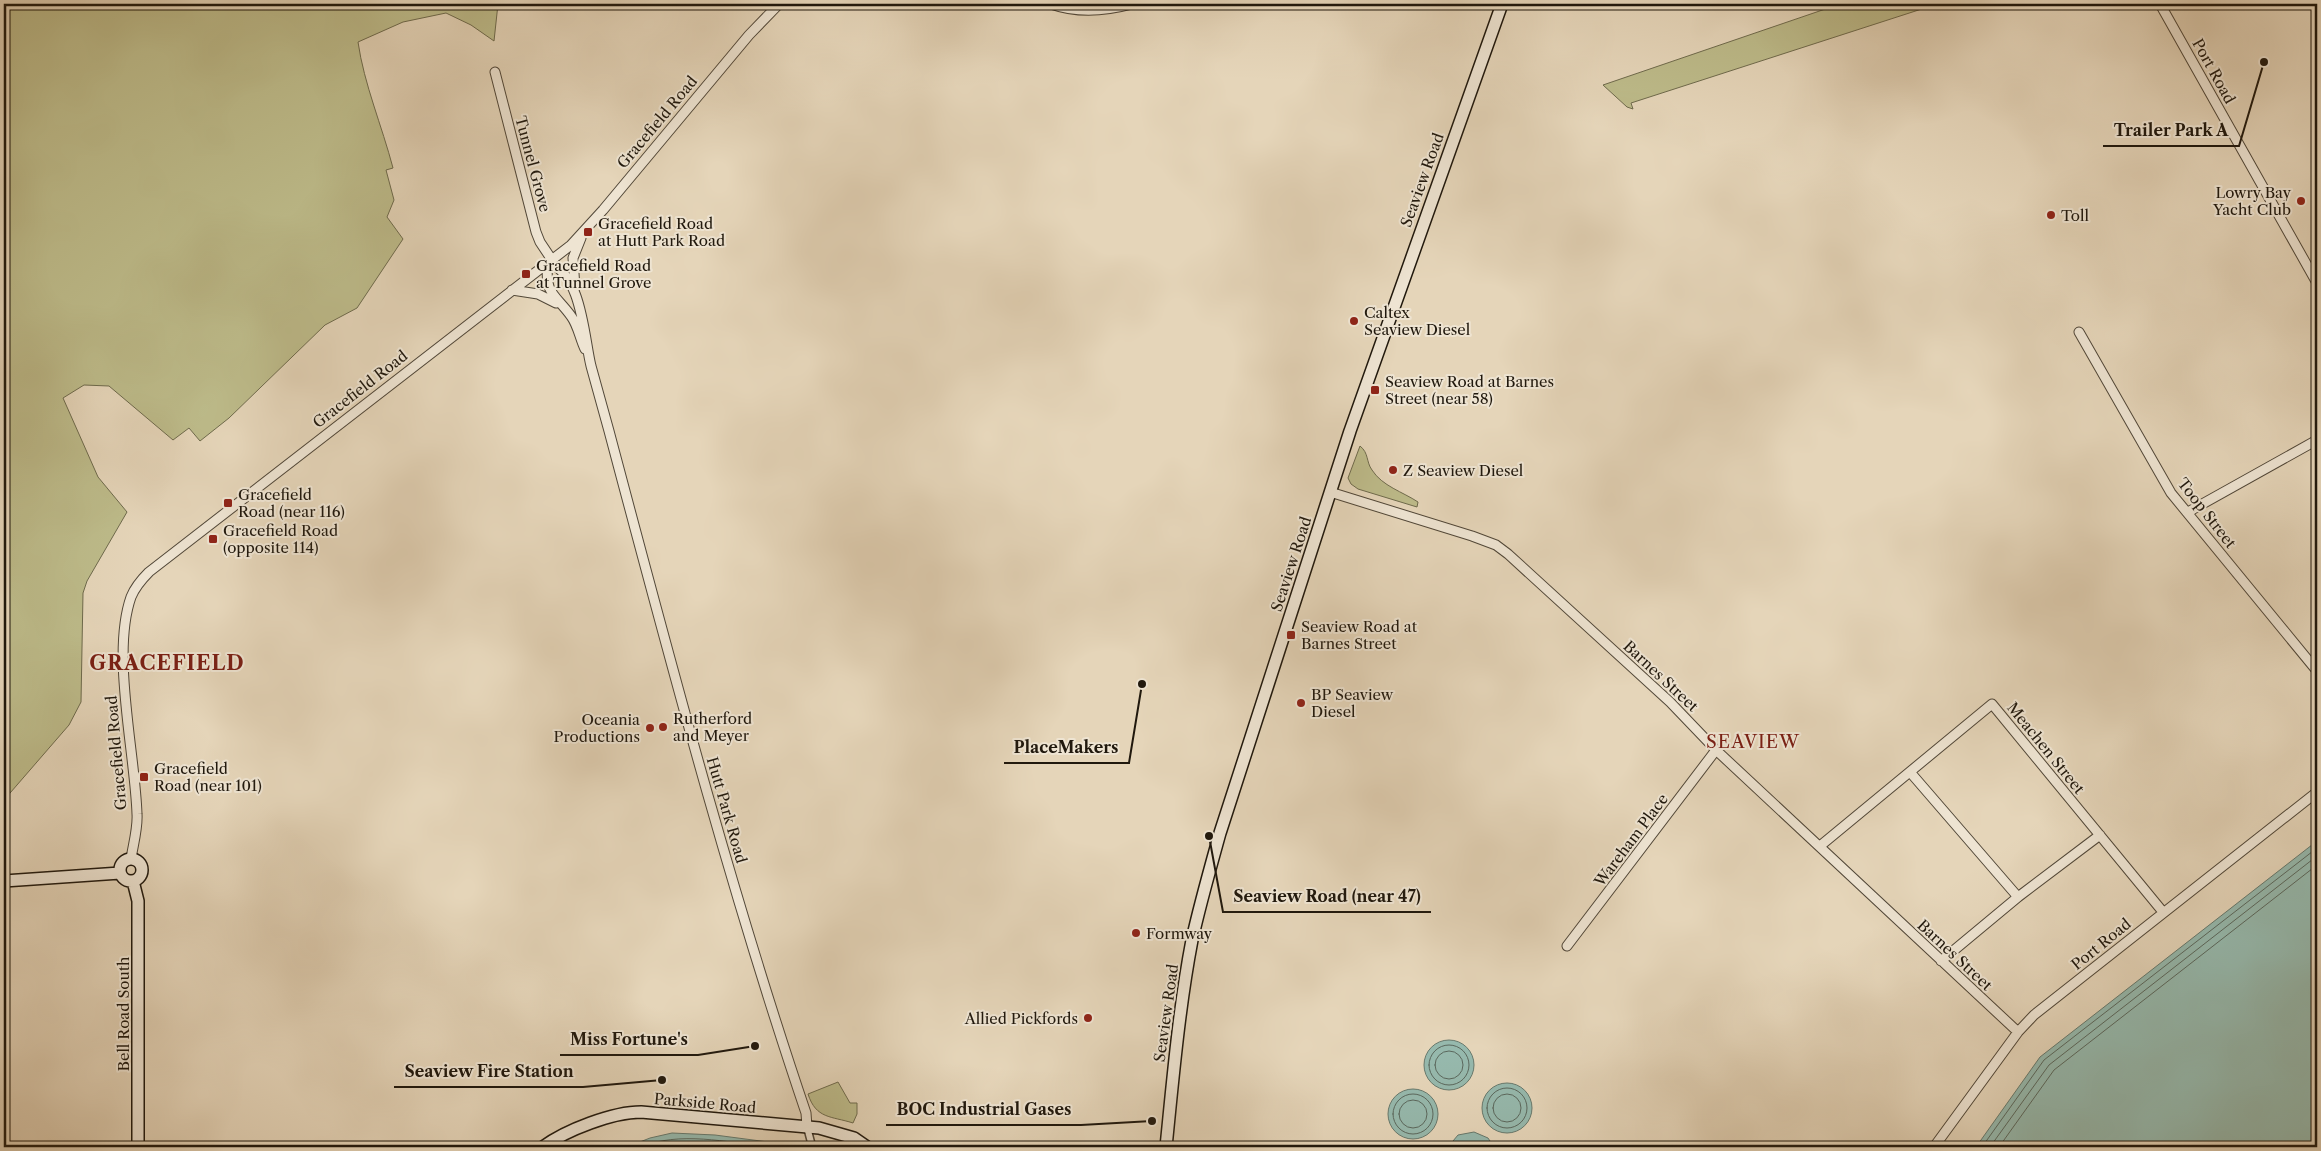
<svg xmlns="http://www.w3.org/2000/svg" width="2321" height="1151" viewBox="0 0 2321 1151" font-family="'Libre Caslon Text',serif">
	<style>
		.green { fill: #bdbb8a; stroke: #6e6a4c }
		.water { fill: #96b9ad; stroke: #67796d }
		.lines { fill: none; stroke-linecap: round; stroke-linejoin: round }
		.shore { stroke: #5b685d; stroke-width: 1 }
		.pedestrian-casing { stroke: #514738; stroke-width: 9 }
		.minor-casing { stroke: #514738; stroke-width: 11 }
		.secondary-casing { stroke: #20180d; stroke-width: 14 }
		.pedestrian { stroke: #eee4d2; stroke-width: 6 }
		.minor { stroke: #eee4d2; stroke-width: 9 }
		.secondary { stroke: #eee4d2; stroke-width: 11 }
		.poi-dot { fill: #8f2418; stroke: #eee4d2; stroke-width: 2 }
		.labels { text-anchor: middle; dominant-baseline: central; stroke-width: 4; stroke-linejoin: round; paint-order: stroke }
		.street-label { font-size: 15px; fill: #20180d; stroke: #eee4d2 }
		.poi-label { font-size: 15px; fill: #20180d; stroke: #eee4d2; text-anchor: start }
		.quarter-label { font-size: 18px; letter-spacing: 1px; fill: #7a1f14; stroke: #eee4d2 }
		.district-label { font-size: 20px; font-weight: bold; letter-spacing: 1px; fill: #7a1f14; stroke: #eee4d2 }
		.leader { fill: none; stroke: #20180d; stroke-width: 2 }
		.callout-dot { fill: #20180d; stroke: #eee4d2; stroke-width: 2 }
		.callout-label { font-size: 16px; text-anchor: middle; font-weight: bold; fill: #20180d; stroke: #eee4d2; stroke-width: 4; stroke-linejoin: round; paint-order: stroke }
	</style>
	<rect width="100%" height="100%" fill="#e5d5b9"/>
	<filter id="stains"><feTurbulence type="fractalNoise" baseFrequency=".004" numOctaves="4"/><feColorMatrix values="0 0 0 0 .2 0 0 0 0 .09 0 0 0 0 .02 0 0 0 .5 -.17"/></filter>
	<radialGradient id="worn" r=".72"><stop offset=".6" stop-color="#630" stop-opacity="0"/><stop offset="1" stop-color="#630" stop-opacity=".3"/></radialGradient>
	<path class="green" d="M 4,4 L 498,4 L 494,41 L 471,25 L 446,13 L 403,22 L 358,42 C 364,84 382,126 393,168 L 386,170 L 394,200 L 387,217 L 403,239 L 357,308 L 325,325 L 229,418 L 200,441 L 189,428 L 173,440 L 109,386 L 84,385 L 63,398 L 98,477 L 127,512 L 87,581 L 83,593 L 81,702 L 69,725 L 4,800 Z
		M 1840,4 L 1930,4 L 1931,6 L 1631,103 L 1633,109 L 1627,107 L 1603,85 Z
		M 1360,446 C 1369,453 1366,462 1372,470 C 1382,486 1403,492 1418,502 L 1417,507 L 1358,489 L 1351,484 L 1348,478 Z
		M 838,1082 L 850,1103 L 857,1103 L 857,1114 L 853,1123 C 831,1116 816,1119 808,1094 Z"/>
	<path class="water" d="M 2317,841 L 2317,1147 L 1976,1147 L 2040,1057 Z
		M1424 1065a25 25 0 1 1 50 0a25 25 0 1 1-50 0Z
		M1482 1108a25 25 0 1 1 50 0a25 25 0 1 1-50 0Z
		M1388 1114a25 25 0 1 1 50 0a25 25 0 1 1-50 0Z
		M 1474,1132 L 1488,1138 L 1494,1147 L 1448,1147 L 1458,1135 Z
		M 672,1133 L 715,1135 L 806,1147 L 627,1147 L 650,1138 Z"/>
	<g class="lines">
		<path class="shore" d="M1429 1065a20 20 0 1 1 40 0a20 20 0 1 1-40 0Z
			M1435 1065a14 14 0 1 1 28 0a14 14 0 1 1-28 0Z
			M1487 1108a20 20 0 1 1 40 0a20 20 0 1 1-40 0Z
			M1393 1114a20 20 0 1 1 40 0a20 20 0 1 1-40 0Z
			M1493 1108a14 14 0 1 1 28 0a14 14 0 1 1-28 0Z
			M1399 1114a14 14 0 1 1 28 0a14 14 0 1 1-28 0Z
			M 640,1147 C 680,1131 726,1142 768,1147
			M 660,1147 L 673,1144 L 721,1147
			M 1982,1147 L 2044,1060 L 2317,848
			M 1990,1147 L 2049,1065 L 2317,856
			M 1999,1147 L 2054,1070 L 2317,865"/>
		<defs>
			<path id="pedestrian" d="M 807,1127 L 812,1146"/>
			<path id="minor" d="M 1051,4 C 1076,13 1106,11 1132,4
				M 2160,4 L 2317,283
				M 495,72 L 536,232 L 540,242 L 552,260
				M 548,263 C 582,273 584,338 591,366 C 597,388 603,410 609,431 C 670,660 730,889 806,1113 L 807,1127
				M 548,263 C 544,294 555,294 571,316 C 578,325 580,339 585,349
				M 575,288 L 573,258 L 581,238
				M 512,290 L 538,294 L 556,303
				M 2079,332 L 2171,493 L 2317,671
				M 1330,492 L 1472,536 L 1496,545 L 1508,554 L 1670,702 L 1716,750 L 2018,1032
				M 2188,512 L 2317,440
				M 1910,772 L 2018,897
				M 1820,846 L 1992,704 L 2163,912
				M 131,859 C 133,845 138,828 137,814 C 135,752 111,654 131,597 C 135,587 142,579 149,572 L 571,245 L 603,210 L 749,35 L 779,4
				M 1567,946 L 1716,750
				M 1941,961 L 2018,897 L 2100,835
				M 1934,1147 L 2018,1032 L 2034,1015 L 2317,792"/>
			<path id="secondary" d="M120 870a11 11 0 1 1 22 0a11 11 0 1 1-22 0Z
				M 4,881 L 120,873
				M 133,881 L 138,901 L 138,1147
				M 543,1147 C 566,1130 613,1112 641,1112 L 819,1128 L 854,1138 L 867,1147
				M 1166,1147 C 1173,1078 1179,1008 1192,940 C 1200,904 1210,869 1220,833 L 1350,431 L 1502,4"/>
		</defs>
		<use href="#pedestrian" class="pedestrian-casing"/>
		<use href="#minor" class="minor-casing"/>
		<use href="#secondary" class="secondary-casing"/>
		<use href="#pedestrian" class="pedestrian"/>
		<use href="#minor" class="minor"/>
		<use href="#secondary" class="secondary"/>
	</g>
	<g class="poi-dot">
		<circle cx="2301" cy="201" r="5"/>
		<circle cx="2051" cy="215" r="5"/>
		<rect x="583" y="227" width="10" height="10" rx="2.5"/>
		<rect x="521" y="269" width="10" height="10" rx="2.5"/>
		<circle cx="1354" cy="321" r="5"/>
		<rect x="1370" y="385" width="10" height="10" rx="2.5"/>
		<circle cx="1393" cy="470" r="5"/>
		<rect x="223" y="498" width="10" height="10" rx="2.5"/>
		<rect x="208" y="534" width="10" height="10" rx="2.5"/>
		<rect x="1286" y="630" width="10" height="10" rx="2.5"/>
		<circle cx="1301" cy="703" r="5"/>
		<circle cx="663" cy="727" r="5"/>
		<circle cx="650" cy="728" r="5"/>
		<rect x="139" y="772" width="10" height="10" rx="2.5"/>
		<circle cx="1136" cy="933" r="5"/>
		<circle cx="1088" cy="1018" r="5"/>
	</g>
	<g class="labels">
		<g class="street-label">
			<text transform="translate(2214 71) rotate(61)">Port Road</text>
			<text transform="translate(657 122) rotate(-50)">Gracefield Road</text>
			<text transform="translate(533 164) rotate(75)">Tunnel Grove</text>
			<text transform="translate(1422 180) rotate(-70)">Seaview Road</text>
			<text transform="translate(360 389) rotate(-38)">Gracefield Road</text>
			<text transform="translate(2207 513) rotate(52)">Toop Street</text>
			<text transform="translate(1291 564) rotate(-72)">Seaview Road</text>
			<text transform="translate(1661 676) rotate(43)">Barnes Street</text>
			<text transform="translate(2046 748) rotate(51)">Meachen Street</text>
			<text transform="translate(116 753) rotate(-95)">Gracefield Road</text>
			<text transform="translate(727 810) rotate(74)">Hutt Park Road</text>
			<text transform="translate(1631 840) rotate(-53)">Wareham Place</text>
			<text transform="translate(2101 944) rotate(-39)">Port Road</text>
			<text transform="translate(1955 955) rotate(43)">Barnes Street</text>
			<text transform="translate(1166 1013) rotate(-82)">Seaview Road</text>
			<text transform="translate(123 1014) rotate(-90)">Bell Road South</text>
			<text transform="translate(705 1103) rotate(5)">Parkside Road</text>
		</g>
		<g class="poi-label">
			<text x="2291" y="192" text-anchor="end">Lowry Bay<tspan x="2291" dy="17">Yacht Club</tspan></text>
			<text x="2061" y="215">Toll</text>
			<text x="598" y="223">Gracefield Road<tspan x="598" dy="17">at Hutt Park Road</tspan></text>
			<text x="536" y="265">Gracefield Road<tspan x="536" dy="17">at Tunnel Grove</tspan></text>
			<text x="1364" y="312">Caltex<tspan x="1364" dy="17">Seaview Diesel</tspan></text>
			<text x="1385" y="381">Seaview Road at Barnes<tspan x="1385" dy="17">Street (near 58)</tspan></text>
			<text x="1403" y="470">Z Seaview Diesel</text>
			<text x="238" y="494">Gracefield<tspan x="238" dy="17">Road (near 116)</tspan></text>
			<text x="223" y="530">Gracefield Road<tspan x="223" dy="17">(opposite 114)</tspan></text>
			<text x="1301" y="626">Seaview Road at<tspan x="1301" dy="17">Barnes Street</tspan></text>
			<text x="1311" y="694">BP Seaview<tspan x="1311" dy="17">Diesel</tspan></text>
			<text x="673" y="718">Rutherford<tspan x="673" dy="17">and Meyer</tspan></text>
			<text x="640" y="719" text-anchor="end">Oceania<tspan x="640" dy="17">Productions</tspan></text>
			<text x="154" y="768">Gracefield<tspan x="154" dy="17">Road (near 101)</tspan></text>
			<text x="1146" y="933">Formway</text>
			<text x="1078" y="1018" text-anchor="end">Allied Pickfords</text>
		</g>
		<g class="quarter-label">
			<text x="1753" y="742">SEAVIEW</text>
		</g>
		<g class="district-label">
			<text x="167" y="663">GRACEFIELD</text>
		</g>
	</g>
	<path class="leader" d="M2264 62L2239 146H2103M1142 684L1129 763H1004M1209 836L1223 912H1431M755 1046L698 1055H560M662 1080L583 1087H394M1152 1121L1081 1125H886"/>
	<g class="callout-dot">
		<circle cx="2264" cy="62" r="5"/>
		<circle cx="1142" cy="684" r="5"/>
		<circle cx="1209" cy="836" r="5"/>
		<circle cx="755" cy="1046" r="5"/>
		<circle cx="662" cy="1080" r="5"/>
		<circle cx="1152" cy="1121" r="5"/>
	</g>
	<g class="callout-label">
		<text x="2171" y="136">Trailer Park A</text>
		<text x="1066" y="753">PlaceMakers</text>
		<text x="1327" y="902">Seaview Road (near 47)</text>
		<text x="629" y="1045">Miss Fortune's</text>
		<text x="489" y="1077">Seaview Fire Station</text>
		<text x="984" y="1115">BOC Industrial Gases</text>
	</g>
	<rect width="2321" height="1151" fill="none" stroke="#e5d5b9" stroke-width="20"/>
	<rect x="5" y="5" width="2311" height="1141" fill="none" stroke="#20180d" stroke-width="2.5"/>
	<rect x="10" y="10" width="2301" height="1131" fill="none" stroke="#20180d"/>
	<rect width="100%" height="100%" filter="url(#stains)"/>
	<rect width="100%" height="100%" fill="url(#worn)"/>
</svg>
